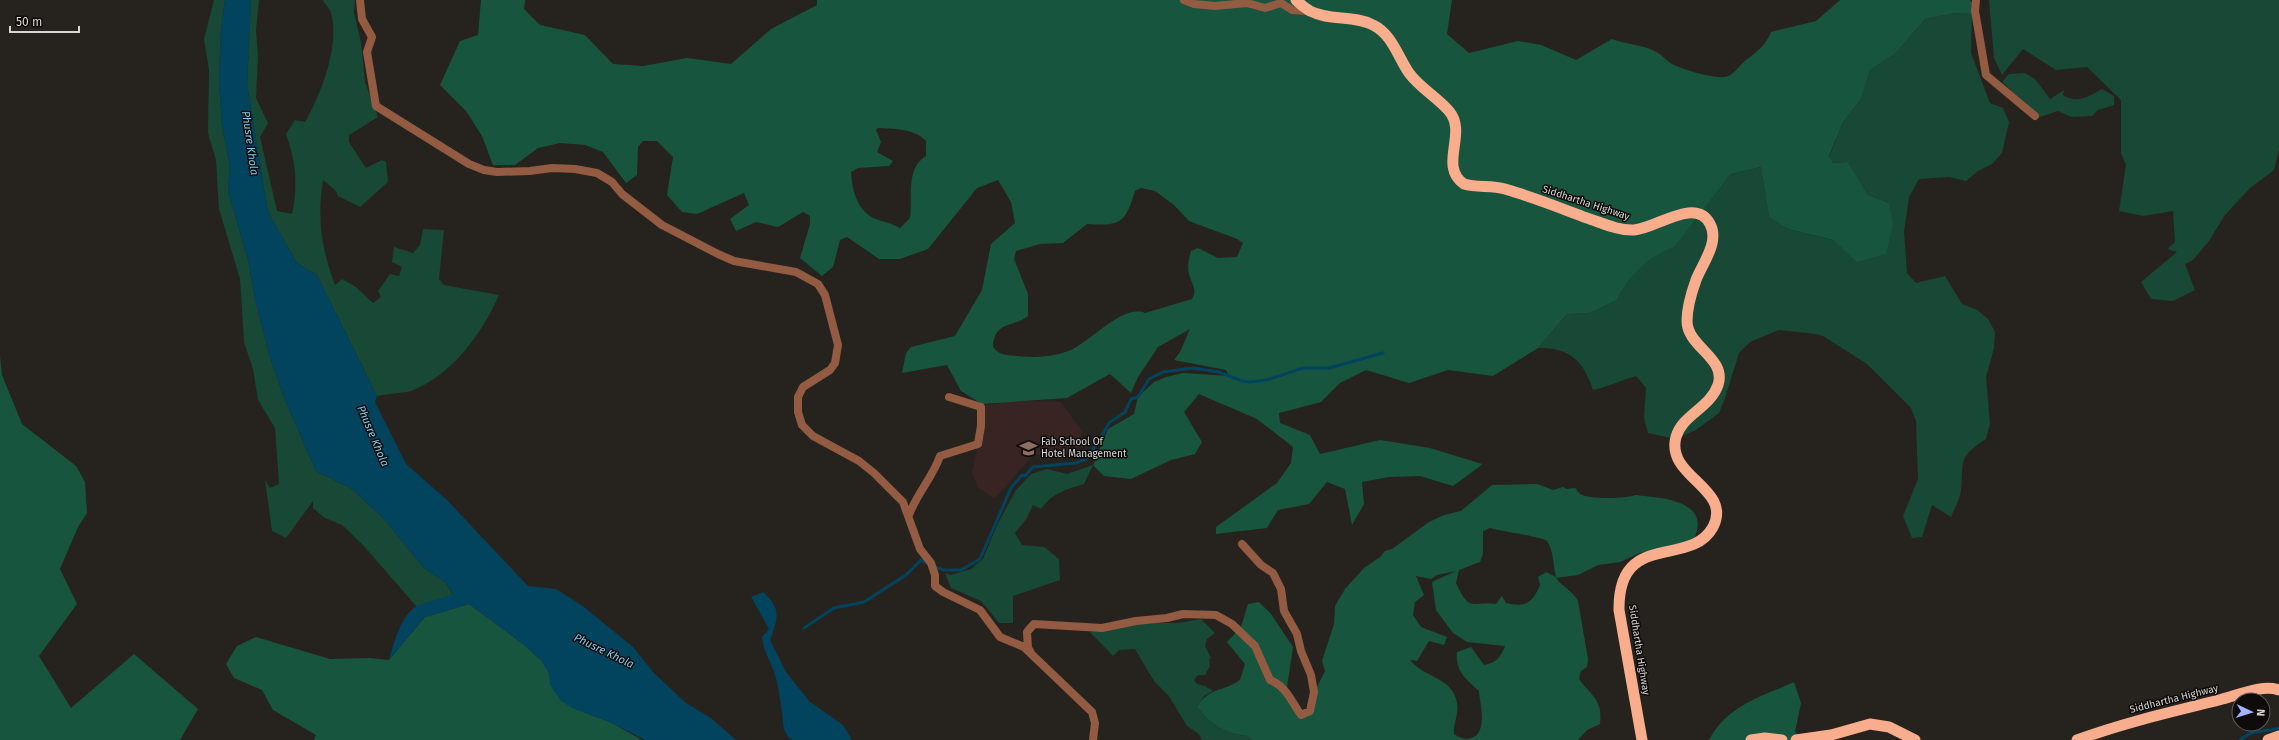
<svg xmlns="http://www.w3.org/2000/svg" width="2279" height="740" viewBox="0 0 2279 740" font-family="'Fira Sans',sans-serif">
	<style>
		.education { fill: #382523 }
		.green { fill: #184836 }
		.forest { fill: #17553f; fill-rule: evenodd }
		.water { fill: #02435d }
		.lines { fill: none; stroke-linecap: round; stroke-linejoin: round }
		.stream { stroke: #02435d; stroke-width: 3 }
		.minor { stroke: #935c42; stroke-width: 8 }
		.trunk { stroke: #f8ae8c; stroke-width: 11 }
		.labels { text-anchor: middle; dominant-baseline: central; stroke-width: 3; stroke-linejoin: round; paint-order: stroke }
		.street-label { font-size: 10px; fill: #d8d5d2; stroke: #0e0c0a }
		.poi-label { font-size: 10px; fill: #d8d5d2; stroke: #0e0c0a; text-anchor: start }
		.water-label { font-size: 11px; font-style: italic; fill: #81caf1; stroke: #0e0c0a }
	</style>
	<rect width="100%" height="100%" fill="#26231e"/>
	<path class="education" d="M 1020,401 L 1061,402 L 1082,431 L 1078,453 L 1033,455 L 995,498 L 978,488 L 972,473 L 978,444 L 984,436 L 981,407 L 1004,402 Z"/>
	<path class="green" d="M 214,0 L 225,0 L 221,28 L 219,79 L 222,126 L 230,167 L 228,191 L 248,260 L 255,299 L 269,354 L 283,395 L 316,471 L 352,489 L 384,519 L 424,568 L 445,582 L 453,595 L 417,607 L 363,545 L 342,525 L 325,518 L 313,508 L 313,501 L 286,538 L 272,531 L 265,480 L 270,488 L 279,484 L 275,428 L 258,400 L 253,369 L 244,342 L 240,279 L 219,209 L 216,160 L 208,133 L 209,70 L 204,39 Z
		M 251,0 L 259,0 L 256,30 L 258,57 L 256,98 L 268,123 L 260,137 L 277,211 L 292,214 C 298,186 296,161 286,134 L 295,120 L 305,122 C 321,95 340,45 331,13 C 330,9 325,4 323,0 L 355,0 L 354,12 L 361,43 L 365,82 L 378,117 L 349,135 L 349,142 L 366,168 L 382,160 L 386,162 L 388,182 L 360,207 L 338,196 L 336,191 L 323,180 C 317,219 321,247 335,285 L 342,279 L 356,287 L 373,303 L 381,297 L 378,291 L 390,274 L 399,276 L 402,267 L 392,262 L 394,247 L 413,253 L 420,245 L 423,229 L 444,230 L 439,279 L 444,285 L 499,295 C 482,334 452,375 411,391 C 403,393 386,394 377,396 L 317,275 L 297,263 L 268,212 L 247,84 Z
		M 1989,0 L 2279,0 L 2279,149 L 2274,170 L 2250,188 L 2225,215 L 2209,241 L 2193,260 L 2185,264 L 2195,290 L 2173,301 L 2151,299 L 2141,282 L 2177,252 L 2167,249 L 2175,242 L 2173,211 L 2143,216 L 2119,211 L 2126,165 L 2121,153 L 2121,100 L 2087,67 L 2056,70 L 2023,49 L 2002,75 L 1994,58 Z
		M 1955,13 L 1972,14 L 1971,53 L 1990,103 L 2003,108 L 2009,122 L 2002,153 L 1992,164 L 1978,171 L 1966,181 L 1949,177 L 1919,179 L 1909,197 L 1904,232 L 1907,273 L 1916,283 L 1945,276 L 1962,304 L 1977,310 L 1988,319 L 1995,332 L 1994,348 L 1986,377 L 1990,424 L 1986,439 C 1957,458 1964,460 1961,491 C 1960,499 1954,509 1951,517 L 1932,505 L 1922,537 L 1912,538 L 1903,516 L 1918,479 L 1916,421 L 1911,408 L 1867,364 L 1823,336 L 1816,334 L 1779,330 L 1750,342 L 1739,353 L 1725,398 L 1719,413 L 1696,430 L 1675,439 L 1648,433 L 1644,418 L 1646,388 L 1636,376 C 1621,380 1608,387 1593,390 C 1584,361 1569,347 1538,348 L 1567,314 L 1590,313 L 1617,300 C 1627,278 1651,254 1674,246 L 1731,174 L 1761,167 L 1769,216 L 1788,229 L 1833,240 L 1857,261 L 1889,203 L 1868,195 L 1848,162 L 1833,163 L 1829,157 L 1843,122 L 1861,99 L 1870,70 L 1896,53 L 1925,19 Z
		M 2025,73 L 2035,79 L 2050,99 L 2064,90 L 2063,95 C 2078,104 2088,97 2102,89 L 2114,96 L 2114,105 L 2098,110 L 2092,116 L 2071,117 L 2058,111 L 2040,117 L 2002,82 L 2009,74 Z
		M 1093,465 L 1084,484 C 1067,489 1052,493 1041,509 L 1033,505 L 1027,518 L 1015,533 L 1022,545 L 1044,547 L 1059,559 L 1060,580 L 1013,596 L 1013,623 L 999,623 L 981,601 L 951,588 L 945,573 L 951,575 L 971,569 L 983,559 L 998,523 L 1016,490 L 1031,474 L 1047,469 L 1067,474 Z
		M 1201,619 L 1215,633 L 1207,639 L 1205,646 L 1211,658 L 1209,659 L 1210,666 L 1205,675 L 1198,675 L 1194,680 L 1197,684 L 1205,686 L 1213,691 L 1205,695 L 1197,707 C 1206,718 1215,727 1229,732 C 1237,736 1246,733 1252,740 L 1202,740 L 1199,734 L 1187,726 L 1169,696 L 1154,681 L 1135,649 L 1119,650 L 1113,656 L 1090,632 C 1106,631 1120,626 1136,624 C 1159,622 1178,625 1201,619 Z"/>
	<path class="forest" d="M 481,0 L 525,0 L 524,9 L 540,25 L 585,35 L 613,64 L 643,66 L 687,58 L 731,64 L 771,29 L 817,5 L 817,0 L 1452,0 L 1447,34 L 1469,53 L 1518,41 L 1541,45 L 1576,60 L 1612,39 C 1628,45 1643,44 1658,53 C 1663,56 1667,61 1672,64 C 1681,69 1719,81 1728,76 C 1734,74 1740,65 1746,60 C 1758,51 1766,45 1771,32 L 1816,21 L 1840,0 L 1970,0 L 1973,4 L 1972,14 L 1955,13 L 1925,19 L 1896,53 L 1870,70 L 1861,99 L 1843,122 L 1829,156 L 1833,163 L 1848,162 L 1868,195 L 1889,203 L 1893,225 L 1886,254 L 1857,262 L 1833,240 L 1788,229 L 1769,217 L 1761,167 L 1731,174 L 1674,247 C 1651,254 1627,278 1617,300 L 1590,313 L 1567,314 L 1538,348 L 1493,376 L 1448,370 L 1409,383 L 1366,370 L 1340,383 L 1321,402 L 1279,413 L 1280,423 L 1310,435 L 1320,454 L 1380,440 L 1430,448 L 1482,464 L 1479,467 L 1453,486 L 1420,476 L 1389,477 L 1362,482 L 1364,504 L 1352,525 L 1345,489 L 1327,482 L 1309,504 L 1278,510 L 1267,528 L 1216,534 L 1216,527 L 1277,483 L 1291,463 L 1293,447 L 1257,419 L 1199,394 L 1184,412 L 1202,442 L 1195,454 L 1171,460 L 1131,479 L 1104,476 L 1093,465 L 1108,429 L 1134,414 L 1138,397 L 1154,382 L 1166,377 L 1183,373 L 1229,376 L 1226,370 L 1174,360 L 1180,352 L 1190,329 L 1158,347 L 1138,377 L 1131,393 L 1110,374 L 1067,398 L 982,404 L 961,391 L 947,365 L 902,373 L 906,353 L 911,347 L 955,336 L 982,290 L 991,244 L 1015,223 L 1011,202 L 998,180 L 977,188 L 928,249 L 900,259 L 879,259 L 847,237 L 840,240 L 833,267 L 822,276 L 800,258 L 810,224 L 810,216 L 803,212 L 778,227 L 756,222 L 736,231 L 730,219 L 749,205 L 744,193 L 697,214 L 682,212 L 667,195 L 673,157 L 657,141 L 643,141 L 638,147 L 637,175 L 626,183 L 603,152 L 585,145 L 560,143 L 538,148 L 515,165 L 493,165 L 482,136 L 466,111 L 440,85 L 460,41 L 478,35 ZM 878,128 C 894,129 914,128 926,141 L 926,156 C 905,169 913,197 910,218 L 900,228 C 891,223 884,222 876,219 C 857,212 852,189 851,172 L 858,168 L 889,166 L 893,161 L 877,152 L 881,142 L 876,130 ZM 1141,188 L 1155,191 L 1174,205 L 1189,221 L 1237,239 L 1243,243 L 1237,257 L 1218,258 L 1198,248 L 1191,251 C 1189,259 1187,266 1189,274 C 1191,283 1198,290 1192,299 L 1145,313 C 1123,304 1091,341 1071,350 C 1053,357 1036,358 1017,356 C 1007,355 1000,356 993,347 C 994,321 1013,328 1028,316 L 1028,294 L 1014,259 L 1016,251 L 1040,244 L 1063,243 L 1087,224 C 1120,226 1125,224 1135,191 Z
		M 0,356 L 2,375 L 22,424 L 76,466 L 85,482 L 87,513 L 78,527 L 60,569 L 77,604 L 39,656 L 71,708 L 134,654 L 198,709 L 180,740 L 0,740 Z
		M 1537,484 L 1553,490 L 1563,487 L 1567,489 L 1575,488 C 1577,490 1579,494 1582,495 C 1589,499 1628,499 1635,495 C 1659,498 1710,499 1695,537 L 1688,542 L 1640,553 L 1620,562 L 1598,565 L 1578,575 L 1556,578 C 1562,587 1572,590 1578,601 L 1588,659 L 1587,667 L 1581,671 L 1579,679 C 1591,696 1603,699 1600,724 L 1587,730 L 1578,740 L 1252,740 C 1246,733 1237,736 1229,732 C 1215,727 1206,718 1197,707 C 1211,686 1221,693 1240,680 L 1245,664 L 1227,642 L 1241,627 L 1248,604 L 1259,602 L 1271,614 L 1293,647 L 1287,687 L 1301,711 L 1308,717 L 1315,707 L 1316,689 L 1325,671 L 1322,661 L 1334,624 L 1335,606 L 1345,589 L 1364,568 L 1380,557 L 1385,551 L 1392,549 L 1429,522 L 1444,515 L 1461,511 L 1492,485 ZM 1490,528 C 1500,531 1543,537 1547,541 C 1554,551 1553,566 1556,577 L 1546,572 L 1538,577 L 1540,585 C 1533,602 1526,608 1506,603 L 1502,596 L 1496,604 C 1471,601 1470,613 1456,583 L 1459,570 L 1480,562 L 1483,554 L 1483,531 ZM 1456,571 L 1432,582 L 1436,610 L 1453,633 L 1467,642 L 1505,646 C 1501,657 1496,663 1484,665 L 1471,647 L 1457,652 C 1455,671 1466,679 1479,691 C 1480,705 1488,731 1472,738 C 1465,740 1460,738 1454,734 C 1453,724 1459,714 1457,703 C 1454,678 1423,677 1410,660 L 1417,661 L 1429,641 L 1444,645 L 1447,637 L 1421,627 L 1413,615 L 1415,602 L 1424,595 L 1416,576 L 1431,579 L 1437,575 Z
		M 469,604 L 523,644 L 542,661 L 549,673 L 551,685 L 573,708 L 612,723 L 642,740 L 314,740 L 316,735 L 273,710 L 262,690 L 234,678 L 226,664 L 237,646 L 256,637 L 330,659 L 369,658 L 389,660 L 425,617 Z
		M 1794,682 L 1801,703 L 1795,732 L 1804,740 L 1709,740 C 1728,705 1759,698 1794,682 Z"/>
	<path class="water" d="M 225,0 L 251,0 L 247,84 L 268,212 L 297,263 L 317,275 L 377,396 L 375,402 L 406,464 L 446,499 L 528,586 L 556,589 L 584,607 L 633,647 L 654,673 L 686,703 L 711,718 L 736,740 L 645,740 L 612,723 L 573,708 L 561,701 L 550,685 L 549,673 L 542,661 L 523,644 L 469,604 L 425,617 L 389,660 C 394,643 400,616 417,606 C 428,601 442,599 453,594 L 445,582 L 424,568 L 384,519 L 352,489 L 316,471 L 283,395 L 269,354 L 255,299 L 248,260 L 228,191 L 230,167 L 222,126 L 219,79 L 221,28 Z
		M 763,592 C 782,609 778,618 770,640 L 786,672 L 809,701 L 843,725 L 852,740 L 792,740 C 782,733 783,722 782,712 C 780,699 778,684 774,672 C 770,660 763,650 762,637 L 769,629 L 751,597 Z"/>
	<g class="lines">
		<path class="stream" d="M 934,566 L 943,570 L 961,570 L 980,559 L 1011,488 L 1022,475 L 1025,476 L 1033,467 L 1076,463 L 1086,459 L 1099,441 L 1109,423 L 1125,412 L 1131,399 L 1138,397 L 1149,379 L 1163,372 L 1193,368 L 1219,372 L 1242,381 L 1250,382 L 1267,380 L 1303,368 L 1329,368 L 1383,353
			M 804,628 L 834,608 L 864,602 L 906,575 L 921,560 L 927,563
			M 2240,740 C 2256,727 2262,734 2279,728"/>
		<path class="minor" d="M 360,0 L 362,19 L 372,37 L 367,52 L 376,106 L 469,164 L 484,170 L 497,172 L 530,171 L 552,168 L 575,169 L 597,173 L 612,182 L 622,194 L 662,225 L 718,254 L 734,261 L 796,272 L 818,284 L 825,295 L 838,345 L 835,363 L 830,370 L 803,387 L 798,397 L 798,412 L 802,425 L 813,436 L 859,461 L 874,473 L 903,502 L 920,549 L 931,563 L 935,575 L 935,586 L 943,592 L 980,610 L 1000,637 L 1024,647 L 1092,712 L 1095,723 L 1093,740
			M 1184,0 L 1194,4 L 1215,6 L 1247,3 L 1265,8 L 1281,3 L 1292,10 L 1309,11
			M 1976,0 L 1975,11 L 1986,75 L 2035,116
			M 909,515 C 917,493 933,477 940,456 L 978,444 L 981,426 L 981,407 L 949,397
			M 1030,651 L 1028,648 L 1027,632 L 1034,624 L 1102,628 L 1136,621 L 1167,618 L 1183,614 L 1216,615 L 1232,624 L 1255,646 L 1270,680 C 1287,687 1291,701 1301,715 L 1310,711 L 1314,692 L 1311,675 L 1301,651 L 1297,634 L 1284,611 L 1281,589 L 1273,573 L 1261,565 L 1242,544"/>
		<path class="trunk" d="M 1296,0 C 1300,4 1305,8 1310,11 C 1329,21 1354,15 1373,25 C 1392,34 1398,57 1409,73 C 1420,88 1437,97 1449,111 C 1468,133 1438,166 1464,184 C 1477,188 1491,185 1505,189 C 1533,197 1560,208 1587,218 C 1602,223 1619,231 1634,230 C 1655,229 1696,196 1710,224 C 1720,242 1702,264 1696,280 C 1691,294 1687,307 1687,321 C 1687,347 1727,358 1718,385 C 1710,408 1682,415 1676,437 C 1665,477 1733,488 1713,527 C 1690,569 1618,529 1619,610 L 1642,740
			M 1751,740 L 1765,738 L 1782,740
			M 1796,740 L 1831,735 L 1870,724 L 1889,727 L 1915,740
			M 2077,740 C 2123,723 2171,712 2219,700 C 2236,696 2262,684 2279,690
			M 2268,740 L 2279,736"/>
	</g>
	<defs>
		<symbol id="university-bare" viewBox="-9 -9 18 18"><path d="M0-5L7-2L0 1L-7-2ZM-4 1L0 2.5L4 1V4Q0 6-4 4Z" fill="#8d6e63" stroke="#0e0c0a" stroke-width="2.5" paint-order="stroke"/></symbol>
	</defs>
	<g fill-rule="evenodd">
		<use href="#university-bare" x="1016" y="436" width="25" height="25"/>
	</g>
	<g class="labels">
		<g class="street-label">
			<text transform="translate(1586 203) rotate(18)">Siddhartha Highway</text>
			<text transform="translate(1639 650) rotate(81)">Siddhartha Highway</text>
			<text transform="translate(2174 699) rotate(-14)">Siddhartha Highway</text>
		</g>
		<g class="poi-label">
			<text x="1041" y="442">Fab School Of<tspan x="1041" dy="12">Hotel Management</tspan></text>
		</g>
		<g class="water-label">
			<text transform="translate(250 143) rotate(82)">Phusre Khola</text>
			<text transform="translate(373 436) rotate(67)">Phusre Khola</text>
			<text transform="translate(604 651) rotate(26)">Phusre Khola</text>
		</g>
	</g>
	<g transform="translate(2251 712) rotate(94)"><circle r="19" fill="#0e0c0a" stroke="#5f5c5a"/>
	<path d="M0-3L7 15L0 10L-7 15Z" fill="#a3b2fd"/>
	<text y="-6" font-size="11" font-weight="bold" text-anchor="middle" fill="#d8d5d2">N</text>
	</g>
	<path d="M10 26v6h69v-6" fill="none" stroke="#d8d5d2" stroke-width="2"/>
	<text x="16" y="26" font-size="12" fill="#d8d5d2" stroke="#0e0c0a" stroke-width="3" paint-order="stroke">50 m</text>
</svg>
